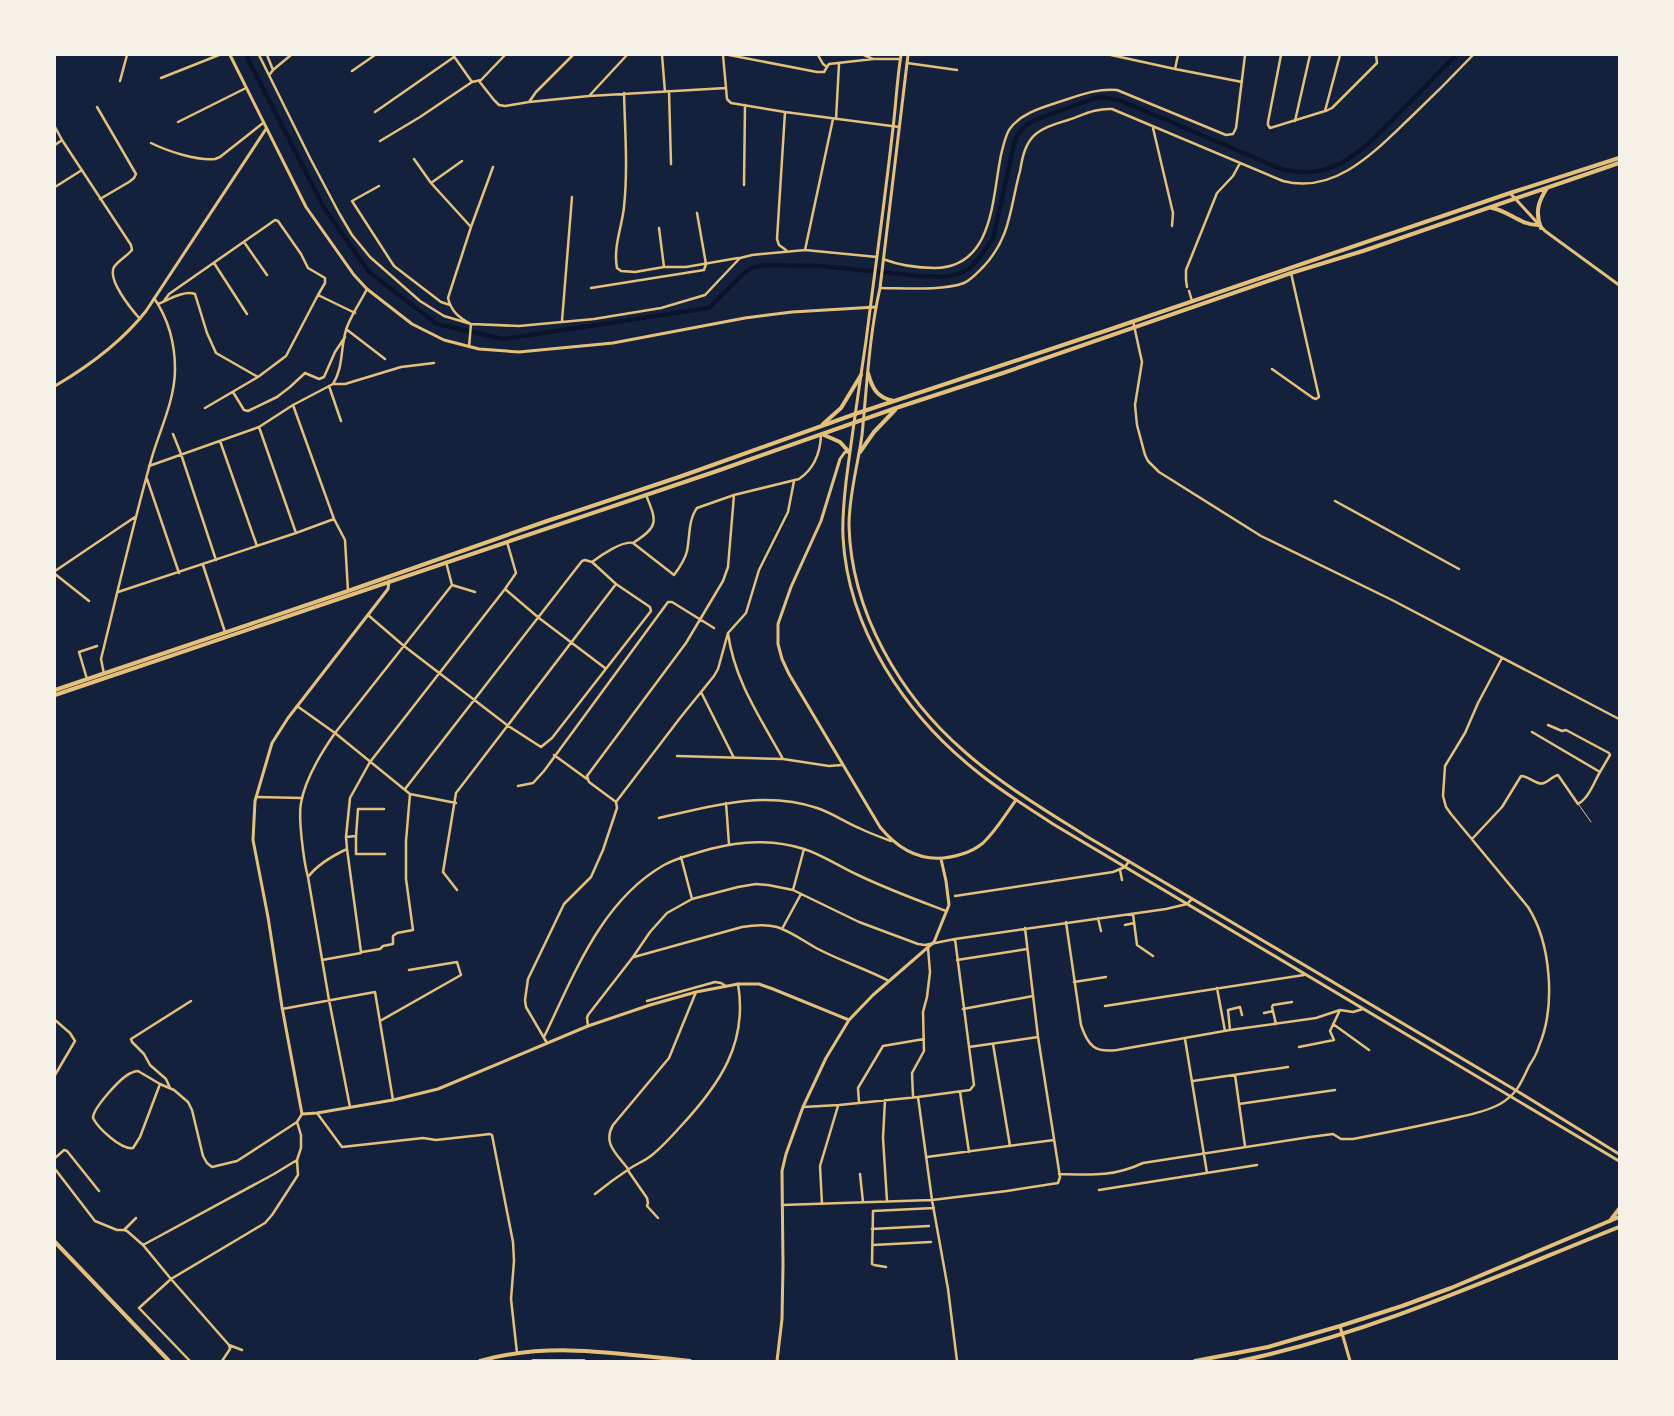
<svg xmlns="http://www.w3.org/2000/svg" width="1674" height="1416" viewBox="0 0 1674 1416" font-family="'PT Sans Narrow',sans-serif">
	<style>
		.lines { fill: none; stroke-linecap: round; stroke-linejoin: round }
		.canal { stroke: #0b132b; stroke-width: 4.5 }
		.service { stroke: #e5c07b; stroke-width: 1 }
		.minor { stroke: #e5c07b; stroke-width: 2.5 }
		.tertiary { stroke: #e5c07b; stroke-width: 3 }
		.secondary { stroke: #e5c07b; stroke-width: 3 }
		.primary { stroke: #e5c07b; stroke-width: 4 }
	</style>
	<rect width="100%" height="100%" fill="#14213d"/>
	<g class="lines">
		<path class="canal" d="M 246,55 L 323,206 L 369,272 L 437,324 L 503,339 L 709,308 L 745,272 L 754,267 L 764,265 L 821,266 L 919,276 L 947,277 L 958,274 L 969,269 L 980,257 L 993,239 L 1015,140 C 1020,130 1025,125 1035,120 L 1092,99 L 1101,97 L 1119,100 L 1281,169 C 1295,172 1309,174 1323,170 C 1355,162 1379,133 1402,110 C 1420,92 1438,73 1456,55"/>
		<path class="service" d="M 1579,805 L 1591,822"/>
		<path class="minor" d="M 259,55 L 310,158 L 339,213 L 352,235 L 370,257 L 420,301 L 444,316 L 471,324 L 519,326 L 594,319 L 661,308 L 705,295 L 740,258 L 752,255 L 805,250 L 877,257
			M 267,55 L 273,70
			M 453,55 L 472,82
			M 662,55 L 665,92
			M 723,55 L 727,99 L 731,103 L 785,112 L 899,127
			M 729,55 L 817,72 L 824,72 L 827,67
			M 818,55 L 823,64 L 827,67 L 829,64 L 873,59
			M 864,55 L 873,59 L 900,59
			M 1111,55 L 1175,69 L 1242,82
			M 1281,55 L 1268,122 L 1268,125 L 1270,128 L 1325,111 L 1340,55
			M 907,63 L 957,70
			M 1175,69 L 1178,55
			M 352,71 L 375,55
			M 270,74 L 273,70 L 291,55
			M 161,78 L 219,55
			M 120,81 L 127,55
			M 479,81 L 494,100 L 499,105 L 505,106 L 529,102 L 589,96 L 726,88
			M 669,91 L 671,164
			M 624,93 C 625,131 628,169 624,207 C 622,227 613,247 617,268 L 621,271 L 635,272 L 664,267 L 686,267 L 738,258
			M 589,96 L 627,55
			M 529,102 L 536,92 L 573,55
			M 97,107 L 136,174 L 134,178 L 129,182 L 100,199
			M 1326,111 L 1332,108 L 1377,63 L 1376,55
			M 375,112 L 454,57
			M 785,112 L 777,239 L 779,245 L 786,250
			M 836,119 L 839,64
			M 1295,121 L 1310,55
			M 178,122 L 246,88
			M 55,127 L 62,140 L 131,245 L 132,250 C 127,256 118,261 114,267 C 107,280 132,310 140,319
			M 1153,128 L 1173,213 L 1172,226
			M 380,141 L 420,117 L 472,82 L 481,80 L 505,55
			M 151,143 C 167,151 197,161 215,159 L 220,157 L 263,123
			M 55,145 L 62,140
			M 414,159 L 431,183
			M 462,161 L 431,183 L 471,227 L 448,298 C 451,311 459,318 471,324 L 469,347
			M 744,185 L 745,105
			M 379,186 L 352,201 L 394,266 L 441,302 L 450,305
			M 55,187 L 82,170
			M 471,227 L 493,167
			M 659,228 L 664,267
			M 244,242 L 267,275
			M 805,250 L 833,119
			M 883,259 C 901,266 917,268 935,268 C 994,267 992,198 1001,155 C 1003,147 1005,137 1009,130 C 1020,113 1044,107 1062,101 C 1080,95 1098,88 1117,90 L 1226,135 L 1233,134 L 1236,128 L 1245,55
			M 214,263 L 247,314
			M 1187,287 L 1186,280 L 1186,270 L 1217,193 L 1233,176 L 1240,163
			M 591,288 L 704,270 L 706,264 L 697,213
			M 880,288 C 903,288 943,291 964,283 C 971,280 978,272 984,266 C 1011,237 1010,207 1020,171 C 1022,160 1024,148 1031,139 C 1039,128 1056,124 1068,120 C 1083,115 1096,108 1112,109 L 1283,181 C 1336,195 1376,150 1411,117 C 1432,97 1453,76 1473,55
			M 1189,291 L 1192,301
			M 164,301 L 169,294 L 275,220 L 278,221 L 301,254 L 308,268 L 325,278 L 325,283 L 318,295
			M 158,304 C 168,300 184,290 195,294 L 207,333 L 216,353 L 258,377
			M 562,321 L 572,197
			M 1133,321 L 1142,362 L 1135,405 L 1137,425 L 1145,455 L 1148,461 L 1159,472 L 1261,536 L 1392,600 L 1619,719
			M 346,329 L 385,359
			M 1272,369 L 1313,398 L 1316,399 L 1319,397 L 1291,273
			M 333,384 L 345,384 L 401,367 L 434,363
			M 329,386 L 341,421
			M 233,392 L 244,410 L 248,411 L 277,397 L 290,387 L 305,373 L 319,379 L 324,377 L 335,352 L 345,337
			M 293,405 L 334,519 L 345,540 L 348,591
			M 205,408 L 258,377 L 286,356 L 318,295 L 355,313
			M 259,427 L 296,533
			M 173,434 L 181,454 L 216,560
			M 220,441 L 257,546
			M 149,466 L 259,427 L 293,405 L 333,384 C 344,367 340,346 347,327 C 352,314 361,301 367,289
			M 147,479 L 179,573
			M 1335,501 L 1459,569
			M 633,543 L 674,575 C 680,567 685,560 687,551 C 690,537 688,520 697,508 L 734,495 L 799,479 C 814,469 820,453 821,436
			M 203,565 L 225,632
			M 55,571 L 135,517
			M 55,574 L 89,601
			M 452,585 L 475,592
			M 505,589 L 539,618 L 605,668
			M 118,592 L 296,533 L 334,519
			M 368,615 L 404,646 L 507,725 L 541,747 L 552,738 L 651,611 L 650,607 L 616,584 L 592,562 C 600,556 623,540 633,543 C 659,526 657,522 646,495
			M 728,633 C 734,680 761,719 783,759
			M 104,674 L 101,659 C 117,594 132,529 150,464 C 158,433 175,402 175,369 C 175,343 169,320 154,298
			M 87,679 L 79,652 L 97,646
			M 701,692 L 734,758
			M 297,706 L 335,733 L 410,794
			M 1548,725 L 1562,731 L 1566,730 L 1609,753 L 1610,755 L 1600,772
			M 554,755 L 587,779
			M 677,756 L 783,759 L 829,766 L 842,765
			M 518,786 L 533,783 L 544,771 L 668,602 L 672,602 L 714,628
			M 405,789 L 582,561 L 585,560 L 592,562
			M 256,797 L 302,798
			M 616,802 L 680,718 L 714,676 L 718,669 L 728,633 L 746,613 L 759,570 L 788,512 L 794,481
			M 726,803 L 729,844
			M 659,818 C 711,806 765,790 817,808 C 832,813 845,822 859,828 C 869,833 880,837 891,841
			M 356,836 L 356,854 L 385,854
			M 346,837 L 356,836 L 358,809 L 384,809
			M 1472,839 L 1502,807 L 1521,776 C 1529,776 1537,786 1544,783 C 1549,781 1553,776 1558,775 L 1578,804 C 1589,798 1594,782 1600,772 L 1532,732
			M 681,857 L 692,899
			M 1120,870 L 1122,880
			M 308,877 C 318,864 332,856 347,849
			M 457,890 L 443,872 L 456,793 L 616,584
			M 793,890 L 804,849
			M 955,896 L 1113,872 L 1125,867 L 1129,861
			M 1133,914 L 1137,945 L 1153,956
			M 1098,918 L 1101,931
			M 1066,922 L 1081,1025 C 1088,1046 1095,1053 1117,1050 L 1230,1030 L 1316,1018 L 1340,1010 L 1353,1012 L 1363,1009
			M 1125,925 L 1134,923
			M 782,929 L 801,894
			M 955,939 L 974,1085 L 970,1090 L 918,1097 L 932,1200 L 948,1289 L 957,1361
			M 362,952 L 380,949 L 383,946 L 393,944 L 393,936 L 397,933 L 413,930 L 406,879 L 406,841 L 410,794 L 456,803
			M 634,957 L 742,927 C 754,925 765,924 777,927 C 792,932 805,942 818,949 C 841,961 866,969 889,981
			M 322,960 L 361,953 L 361,952 L 347,849 L 346,837 L 350,798 L 370,762 L 505,589 L 516,573 L 507,542
			M 957,960 L 1027,949
			M 1074,982 L 1106,977
			M 1217,988 L 1225,1031
			M 647,1001 L 715,982 L 721,983 L 726,986
			M 1105,1006 L 1304,975
			M 282,1009 L 375,992 L 393,1100
			M 963,1009 L 1033,996
			M 1264,1013 L 1273,1011
			M 55,1020 L 70,1033 L 75,1041 L 55,1075
			M 380,1021 L 461,975 L 457,962 L 409,970
			M 1276,1024 L 1272,1007 L 1273,1005 L 1292,1002
			M 1333,1024 L 1369,1050
			M 588,1026 L 587,1018 L 588,1015 L 633,957 L 650,932 L 667,913 L 692,899 L 738,887 L 756,884 L 768,885 L 793,890 L 859,922 L 918,944 L 925,945 L 955,939 L 1166,909 L 1187,904 L 1192,899
			M 1230,1030 L 1228,1010 L 1240,1007 L 1242,1015
			M 544,1037 C 574,975 601,901 664,865 C 678,857 694,854 710,849 C 742,841 772,839 804,849 C 823,855 840,867 858,875 C 887,889 917,900 946,911
			M 1185,1039 L 1207,1173
			M 547,1043 L 526,1007 L 525,1000 L 528,979 L 564,904 L 591,877 L 603,850 L 617,808 L 616,802 L 589,782 L 587,776 L 686,643 L 723,581 L 728,567 L 734,495
			M 993,1044 L 1010,1146
			M 969,1047 L 1038,1037
			M 1299,1047 L 1334,1040 L 1330,1031 L 1340,1010
			M 1235,1075 L 1245,1146
			M 1193,1081 L 1288,1067
			M 160,1084 L 140,1137 L 133,1148 C 121,1150 98,1128 93,1118 C 93,1108 121,1077 131,1073 C 133,1072 135,1071 138,1071 L 160,1084 L 174,1090 L 188,1102 L 192,1110 L 203,1156 L 207,1163 L 212,1167 L 237,1161 L 297,1122
			M 170,1088 L 166,1079 L 150,1065 L 144,1054 L 132,1042 L 131,1039 L 191,1001
			M 960,1092 L 969,1152
			M 913,1096 L 912,1073 L 924,1051 L 923,1012 L 927,997 L 930,972 L 928,948
			M 885,1100 L 883,1138 L 887,1201
			M 859,1102 L 858,1088 L 883,1046 L 924,1039
			M 1239,1104 L 1335,1090
			M 350,1107 L 329,1000 L 308,877 C 304,863 298,818 301,803 C 305,780 321,753 335,733 L 452,585 L 446,562
			M 803,1107 L 839,1105 L 918,1097
			M 317,1113 L 342,1147 L 423,1138 L 436,1140 L 490,1134 L 492,1135 L 513,1242 L 514,1261 L 511,1299 L 517,1353
			M 927,1157 L 1054,1140
			M 55,1158 L 64,1150 L 67,1151 L 99,1191
			M 55,1169 L 95,1221 L 117,1230 L 124,1230 L 127,1231 L 143,1245 L 171,1279 L 139,1308 L 190,1361
			M 860,1174 L 863,1202
			M 1059,1174 C 1091,1175 1113,1177 1143,1163 L 1310,1137 L 1333,1134 L 1341,1139 L 1353,1139 C 1384,1133 1415,1127 1446,1120 C 1463,1116 1484,1113 1500,1104 C 1517,1094 1521,1083 1529,1066 C 1533,1060 1537,1053 1539,1046 C 1556,1006 1551,943 1528,907 L 1451,814 L 1446,807 L 1443,796 L 1445,766 L 1465,733 L 1478,703 L 1502,658
			M 1099,1190 L 1257,1165
			M 595,1194 C 606,1185 617,1177 629,1169 C 636,1164 645,1161 652,1155 C 662,1147 672,1136 681,1126 C 720,1084 748,1043 738,984
			M 822,1204 L 820,1166 L 838,1106
			M 782,1205 L 932,1200 L 1007,1191 L 1058,1183 L 1060,1177 L 1038,1037 L 1025,928
			M 658,1218 L 647,1206 L 648,1203 L 647,1198 L 629,1172 L 628,1169 C 618,1155 602,1144 613,1125 L 669,1058 L 696,992
			M 872,1229 L 929,1226
			M 124,1230 L 136,1218
			M 143,1245 L 274,1174 L 297,1160 L 301,1148 L 301,1135 L 297,1122 L 302,1114
			M 873,1245 L 931,1242
			M 886,1267 L 874,1265 L 872,1264 L 873,1211 L 934,1208
			M 229,1345 L 242,1350
			M 222,1361 L 230,1349 L 229,1345 L 171,1279 L 265,1223 L 272,1215 L 298,1175 L 297,1160"/>
		<path class="tertiary" d="M 230,55 L 306,207 L 354,275 L 367,289 L 412,324 L 444,340 L 479,349 L 519,352 L 613,343 L 745,318 L 792,312 L 876,307
			M 55,386 C 89,366 121,343 146,311 L 266,129
			M 849,452 L 845,452 L 840,459 L 821,521 L 791,587 L 778,624 L 778,644 L 782,659 L 789,674 L 880,827 C 902,854 929,865 962,854 C 969,852 977,848 983,843 C 996,831 1005,815 1016,800
			M 389,581 L 388,589 L 288,718 L 272,743 L 255,801 L 253,840 L 268,917 L 282,1007 L 302,1114 L 317,1113 L 393,1100 L 438,1089 L 588,1026 L 650,1005 L 696,992 L 738,984 L 759,984 L 773,989 L 849,1020
			M 1340,1326 L 1350,1361
			M 777,1361 L 782,1319 L 783,1265 L 782,1171 L 786,1154 L 803,1107 L 826,1058 L 849,1020 L 873,995 L 934,942 L 949,905 L 946,881 L 941,859"/>
		<path class="secondary" d="M 901,55 C 897,79 896,104 893,128 C 885,199 875,270 866,341 C 859,388 852,435 846,482 C 844,500 842,518 843,537 C 848,629 905,714 975,770 C 999,790 1026,806 1053,824 L 1619,1161
			M 908,55 L 880,288 C 869,336 867,386 862,435 C 858,465 849,494 849,525 C 851,612 900,696 965,752 C 1001,784 1045,810 1086,836 L 1517,1091 L 1619,1154
			M 1510,193 L 1545,231 L 1619,285"/>
		<path class="primary" d="M 1492,208 C 1509,211 1520,225 1538,225
			M 1541,228 C 1535,212 1538,202 1547,188
			M 868,373 C 872,388 877,398 894,401
			M 823,424 L 841,408 L 861,375
			M 824,435 L 840,442 L 849,452
			M 860,452 L 874,432 L 895,410
			M 55,690 L 348,591 L 547,521 L 679,477 L 855,414 L 1108,330 L 1510,193 L 1619,158
			M 55,695 L 717,471 L 896,408 L 1003,373 L 1291,273 L 1363,251 L 1619,163
			M 1610,1221 L 1619,1209
			M 55,1242 L 169,1361
			M 480,1361 C 549,1341 620,1354 690,1361
			M 533,1361 L 584,1361
			M 1195,1361 L 1268,1347 L 1340,1326 L 1402,1306 L 1451,1288 L 1619,1217
			M 1240,1361 C 1372,1333 1494,1277 1619,1227"/>
	</g>
	<rect width="1674" height="1416" fill="none" stroke="#f6f1e7" stroke-width="112"/>
</svg>
